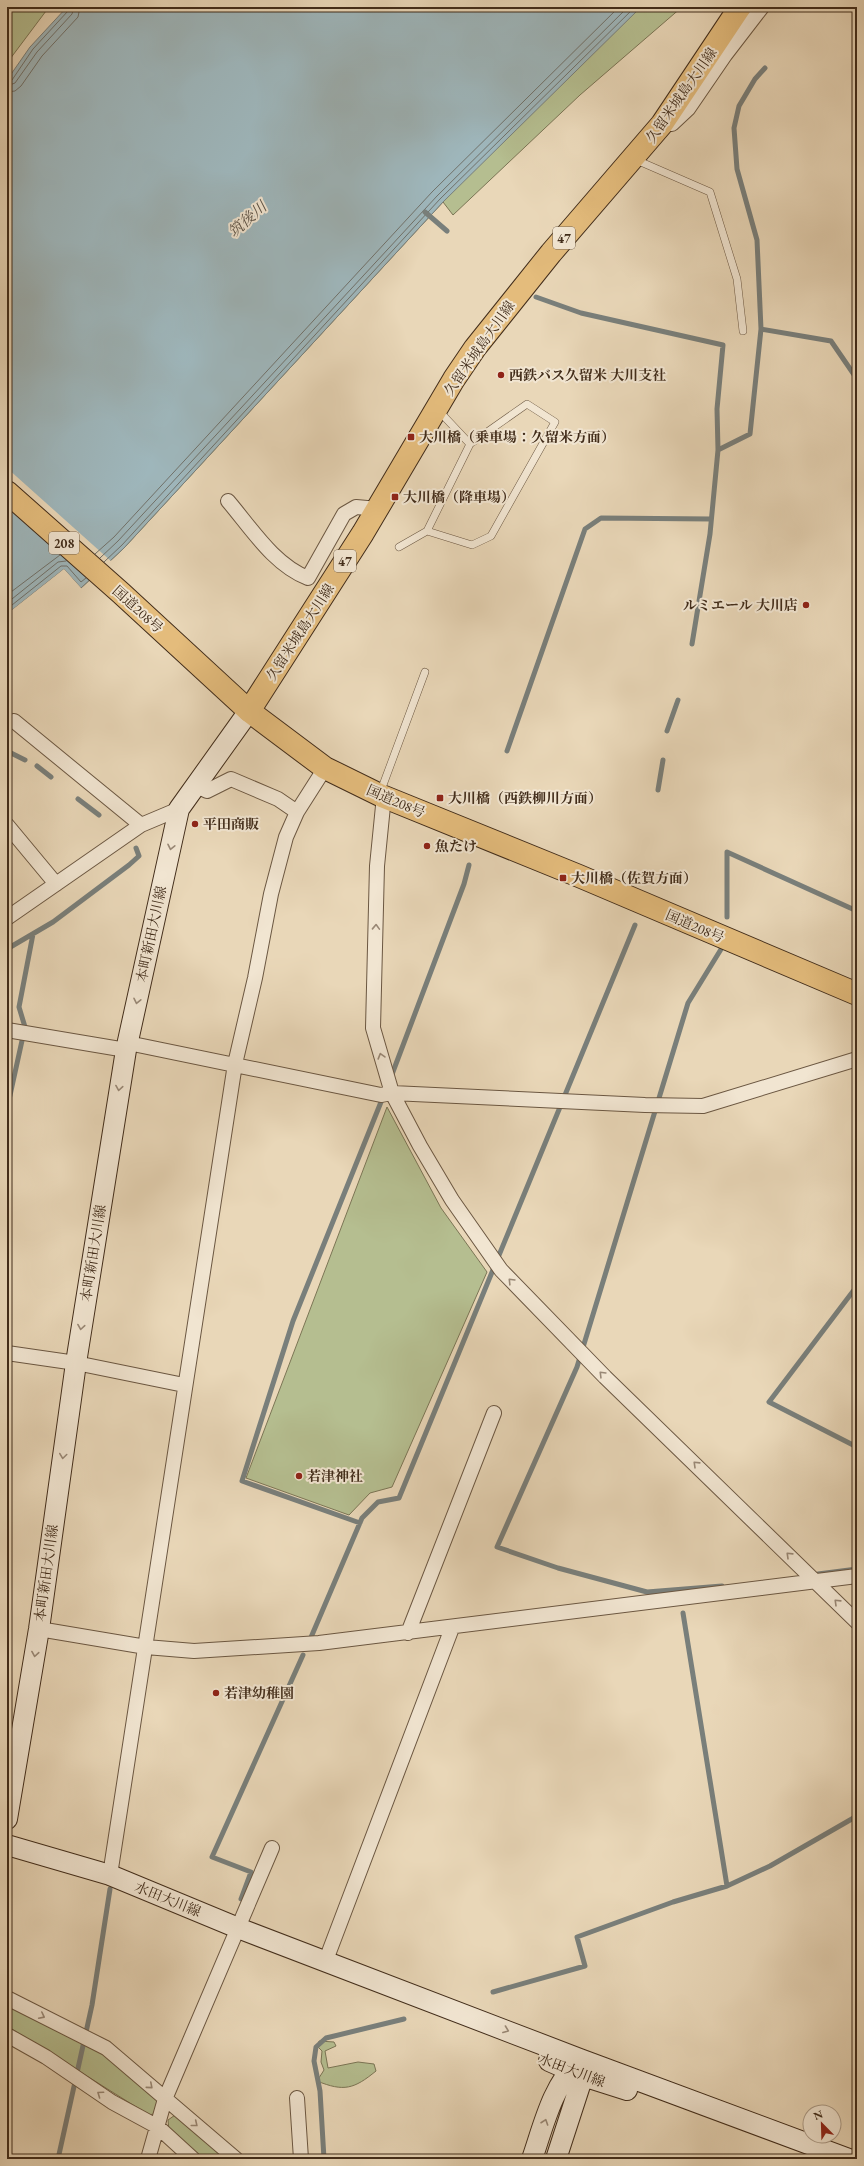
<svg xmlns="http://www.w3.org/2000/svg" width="864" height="2166" viewBox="0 0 864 2166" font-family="'EB Garamond','Noto Serif JP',serif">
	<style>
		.green { fill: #b5be90; stroke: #7b7555 }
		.water { fill: #9eb6bb; stroke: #797f7b }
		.pier { fill: #e9d7b8 }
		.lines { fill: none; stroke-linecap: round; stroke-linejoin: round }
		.shore { stroke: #70716a; stroke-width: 1 }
		.stream { stroke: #797f7b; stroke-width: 5 }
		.lane-casing { stroke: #6b5742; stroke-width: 8 }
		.street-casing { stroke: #6b5742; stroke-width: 16 }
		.secondary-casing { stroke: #412c1a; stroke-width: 22 }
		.primary-casing { stroke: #412c1a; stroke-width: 24 }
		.highway-casing { stroke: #412c1a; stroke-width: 24 }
		.lane { stroke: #f1e5d1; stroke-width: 7 }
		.street { stroke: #f1e5d1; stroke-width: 14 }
		.secondary { stroke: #f1e5d1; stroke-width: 20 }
		.primary { stroke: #e4bc7c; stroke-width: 22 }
		.highway { stroke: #e4bc7c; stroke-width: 22 }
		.oneway { stroke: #998876 }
		.poi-dot { fill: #8f2418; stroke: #f1e5d1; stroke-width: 1.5 }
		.labels { text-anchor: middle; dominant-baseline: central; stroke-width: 4; stroke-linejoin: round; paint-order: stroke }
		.shield { fill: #f1e5d1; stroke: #766451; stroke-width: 1 }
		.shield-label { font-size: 13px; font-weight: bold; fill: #412c1a }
		.street-label { font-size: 14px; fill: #412c1a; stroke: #f1e5d1 }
		.poi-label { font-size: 14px; font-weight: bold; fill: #412c1a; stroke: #f1e5d1; text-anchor: start }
		.water-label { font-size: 15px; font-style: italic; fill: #584e42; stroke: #f1e5d1 }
	</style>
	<rect width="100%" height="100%" fill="#e9d7b8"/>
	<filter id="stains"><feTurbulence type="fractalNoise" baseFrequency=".005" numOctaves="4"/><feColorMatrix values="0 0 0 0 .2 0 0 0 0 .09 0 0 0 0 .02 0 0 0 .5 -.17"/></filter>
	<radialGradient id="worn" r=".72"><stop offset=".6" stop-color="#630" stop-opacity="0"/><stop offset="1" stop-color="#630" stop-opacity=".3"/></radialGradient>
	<path class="green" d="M 7,7 L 49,7 L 7,63 Z
		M 605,7 L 682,7 L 580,95 L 453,215 L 443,202 L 124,548 L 81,588 Z
		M 387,1107 L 441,1208 L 487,1272 L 392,1487 L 370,1493 L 349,1515 L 246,1478 Z
		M 7,2001 L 105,2054 L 158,2099 L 158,2113 L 149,2115 L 7,2026 Z
		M 319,2041 L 334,2042 L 336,2046 L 325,2051 L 328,2068 L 358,2062 L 374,2064 L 376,2071 C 354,2089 344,2092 317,2081 L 324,2070 L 321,2062 L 322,2051 L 318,2047 Z
		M 178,2113 L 228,2159 L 203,2159 L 169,2130 L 168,2120 Z"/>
	<path class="water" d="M 67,7 L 641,7 L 443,202 L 124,548 L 81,588 L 64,569 L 7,614 L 7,80 L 30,47 Z"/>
	<path class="pier" d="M 7,468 L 112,562 L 93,580 L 7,505 Z
		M 64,569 L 81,588 L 80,590 L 63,572 L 7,616 L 7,614 Z"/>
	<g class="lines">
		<path class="shore" d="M 7,81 L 12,80 L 33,49 L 68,11 L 69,7
			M 7,86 L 15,83 L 37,52 L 72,14 L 74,7
			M 7,92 L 15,91 L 21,86 L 42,56 L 78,17 L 80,7
			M 95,554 L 114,537 L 432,192 L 619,7
			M 100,558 L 118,541 L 437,196 L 628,7
			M 104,562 L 122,545 L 440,199 L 635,7
			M 7,595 L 60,555
			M 7,603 L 58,562 L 66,561
			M 7,609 L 61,566 L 67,566 L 81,582 L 86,578"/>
		<path class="stream" d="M 425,212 L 447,231
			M 536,297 L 581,313 L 723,345 L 717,409 L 718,450
			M 761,329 L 831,341 L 857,379
			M 692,644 L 710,534 L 718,450 L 750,434 L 761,329 L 757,240 L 737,169 L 734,128 L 739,106 L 755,79 L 765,68
			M 667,731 L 678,700
			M 7,751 L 25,760
			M 507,751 L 585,529 L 601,518 L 711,519
			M 37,766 L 51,777
			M 658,790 L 663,760
			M 78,799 L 99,815
			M 727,917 L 727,852 L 857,911
			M 7,949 L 53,922 L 129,865 L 139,856 L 136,848
			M 391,1077 L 464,884 L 469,865
			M 7,1109 L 25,1027 L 19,1007 L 33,934
			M 857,1286 L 769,1402 L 857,1447
			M 360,1523 L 242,1481 L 293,1321 L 383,1097
			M 818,1574 L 857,1569
			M 722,1586 L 647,1592 L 558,1568 L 497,1547 L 577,1367 L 688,1003 L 723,946
			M 683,1613 L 727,1886
			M 309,1642 L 362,1518 L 378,1502 L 399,1498 L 635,925
			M 241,1899 L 251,1872 L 212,1857 L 303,1655
			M 493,1992 L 585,1966 L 577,1937 L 673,1902 L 727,1886 L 770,1866 L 857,1816
			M 58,2159 L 92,2005 L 110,1889
			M 324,2159 L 320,2091 L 314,2061 L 316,2047 L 326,2038 L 404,2019"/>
		<defs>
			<path id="lane" d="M 634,159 L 710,192 L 737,279 L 743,331
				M 427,531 L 472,545 L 491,536 L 555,422 L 527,404 L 470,444
				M 399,547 L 427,531 L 470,444 L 438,410
				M 383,794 L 383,785 L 425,672"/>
			<path id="street" d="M 665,124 L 672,124 L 688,109 L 725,55 L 762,7
				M 228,501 C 251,528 274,565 308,578 L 344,514 L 356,507 L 378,509
				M 14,721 L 141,825
				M 196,786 L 207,791 L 231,779 L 278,799 L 297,812
				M 384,796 L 377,866 L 373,1028 L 392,1093 L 420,1146 L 452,1200 L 501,1270 L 605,1377 L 857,1622
				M 7,825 L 56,884
				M 7,918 L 141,825 L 179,809
				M 7,1030 L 126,1050
				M 128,1043 L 381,1095 L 392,1093 L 645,1105 L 703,1106 L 857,1059
				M 7,1353 L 76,1363 L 184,1385
				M 39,1629 L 146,1647 L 194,1651 L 319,1643 L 857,1576
				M 408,1633 L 494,1413
				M 110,1875 L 235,1064 L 255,978 L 271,894 L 286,837 L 297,812 L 325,768
				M 326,1960 L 452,1628
				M 7,1998 L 106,2048 L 236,2159
				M 7,2035 L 46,2057 L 112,2102 L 158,2127 L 193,2159
				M 297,2098 L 301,2159
				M 148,2159 L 165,2099 L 272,1848"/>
			<path id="secondary" d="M 7,1819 L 39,1629 L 76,1363 L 126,1050 L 179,809 L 249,711
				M 7,1845 L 110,1875 L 238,1928 L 580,2059 L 849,2159
				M 549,2061 L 583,2076 L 627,2090
				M 532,2159 C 544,2124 552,2087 579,2060
				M 556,2159 L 583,2076 L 581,2063"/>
			<path id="primary" d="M 249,711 L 363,533 L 454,379 L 475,348 L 551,253 L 662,124 L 740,7"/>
			<path id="highway" d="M 7,492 L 121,593 L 249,711 L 325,768 L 382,796 L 579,876 L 857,994"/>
		</defs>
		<use href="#lane" class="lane-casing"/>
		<use href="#street" class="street-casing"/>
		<use href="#secondary" class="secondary-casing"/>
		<use href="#primary" class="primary-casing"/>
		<use href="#highway" class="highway-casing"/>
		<use href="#lane" class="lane"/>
		<use href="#street" class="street"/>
		<use href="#secondary" class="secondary"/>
		<use href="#primary" class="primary"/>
		<use href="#highway" class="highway"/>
	</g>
	<defs><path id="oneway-chevron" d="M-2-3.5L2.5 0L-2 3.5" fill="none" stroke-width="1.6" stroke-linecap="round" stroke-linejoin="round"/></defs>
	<g class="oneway">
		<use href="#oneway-chevron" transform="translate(171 847) rotate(102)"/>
		<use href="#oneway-chevron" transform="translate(376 927) rotate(-88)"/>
		<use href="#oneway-chevron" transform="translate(137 1001) rotate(102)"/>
		<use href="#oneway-chevron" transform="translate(381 1056) rotate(-106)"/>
		<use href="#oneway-chevron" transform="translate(119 1088) rotate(99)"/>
		<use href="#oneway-chevron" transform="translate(511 1281) rotate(-134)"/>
		<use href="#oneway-chevron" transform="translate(81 1327) rotate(99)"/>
		<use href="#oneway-chevron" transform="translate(602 1374) rotate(-135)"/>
		<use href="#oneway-chevron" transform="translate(63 1456) rotate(98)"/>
		<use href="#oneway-chevron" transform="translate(696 1464) rotate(-136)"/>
		<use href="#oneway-chevron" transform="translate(789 1555) rotate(-136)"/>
		<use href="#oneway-chevron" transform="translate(837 1602) rotate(-136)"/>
		<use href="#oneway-chevron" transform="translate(35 1654) rotate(99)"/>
		<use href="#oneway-chevron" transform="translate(42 2016) rotate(27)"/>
		<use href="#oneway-chevron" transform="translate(506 2030) rotate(21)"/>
		<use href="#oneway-chevron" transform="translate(150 2086) rotate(41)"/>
		<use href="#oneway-chevron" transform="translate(100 2094) rotate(-145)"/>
		<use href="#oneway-chevron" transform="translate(545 2122) rotate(-71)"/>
		<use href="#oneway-chevron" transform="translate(195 2124) rotate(39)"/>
	</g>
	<g class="poi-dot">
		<circle cx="501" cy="375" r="4"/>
		<rect x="407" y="433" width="8" height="8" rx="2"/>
		<rect x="391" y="493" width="8" height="8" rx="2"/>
		<circle cx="806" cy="605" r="4"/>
		<rect x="436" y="794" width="8" height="8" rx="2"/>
		<circle cx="195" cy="824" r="4"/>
		<circle cx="427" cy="846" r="4"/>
		<rect x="559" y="874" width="8" height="8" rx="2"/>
		<circle cx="299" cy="1476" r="4"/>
		<circle cx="216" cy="1693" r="4"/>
	</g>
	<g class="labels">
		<g class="shield">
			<rect x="553" y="227" width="22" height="22" rx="3"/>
			<rect x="49" y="532" width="30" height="22" rx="3"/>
			<rect x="334" y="550" width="22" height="22" rx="3"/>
		</g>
		<g class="shield-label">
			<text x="564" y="238">47</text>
			<text x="64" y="543">208</text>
			<text x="345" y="561">47</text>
		</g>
		<g class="street-label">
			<text transform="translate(681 95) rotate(-55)">久留米城島大川線</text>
			<text transform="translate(479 348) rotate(-55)">久留米城島大川線</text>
			<text transform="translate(138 609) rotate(42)">国道208号</text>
			<text transform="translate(300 632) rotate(-57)">久留米城島大川線</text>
			<text transform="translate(396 801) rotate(23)">国道208号</text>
			<text transform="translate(695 926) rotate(23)">国道208号</text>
			<text transform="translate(151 934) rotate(-78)">本町新田大川線</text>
			<text transform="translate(93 1253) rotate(-81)">本町新田大川線</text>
			<text transform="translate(46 1573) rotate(-82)">本町新田大川線</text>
			<text transform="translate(168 1899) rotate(22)">水田大川線</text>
			<text transform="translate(572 2070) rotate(21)">水田大川線</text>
		</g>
		<g class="poi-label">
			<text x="509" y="375">西鉄バス久留米 大川支社</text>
			<text x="419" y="437">大川橋（乗車場：久留米方面）</text>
			<text x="403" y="497">大川橋（降車場）</text>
			<text x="798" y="605" text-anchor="end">ルミエール 大川店</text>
			<text x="448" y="798">大川橋（西鉄柳川方面）</text>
			<text x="203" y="824">平田商販</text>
			<text x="435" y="846">魚たけ</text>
			<text x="571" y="878">大川橋（佐賀方面）</text>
			<text x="307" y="1476">若津神社</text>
			<text x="224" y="1693">若津幼稚園</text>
		</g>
		<g class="water-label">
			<text transform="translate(247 219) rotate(-41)">筑後川</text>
		</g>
	</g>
	<rect width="864" height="2166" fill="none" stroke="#e9d7b8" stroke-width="24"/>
	<rect x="8" y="8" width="848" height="2150" fill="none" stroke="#412c1a" stroke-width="2"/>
	<rect x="12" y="12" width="840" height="2142" fill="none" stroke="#412c1a"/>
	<g transform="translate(822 2124) rotate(337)"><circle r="19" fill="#f1e5d1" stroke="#ab9b88"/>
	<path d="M0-3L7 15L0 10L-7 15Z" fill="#8f2418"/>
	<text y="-6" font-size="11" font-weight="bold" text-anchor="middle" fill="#412c1a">N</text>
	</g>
	<rect width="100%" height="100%" filter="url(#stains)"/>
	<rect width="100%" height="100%" fill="url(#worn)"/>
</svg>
